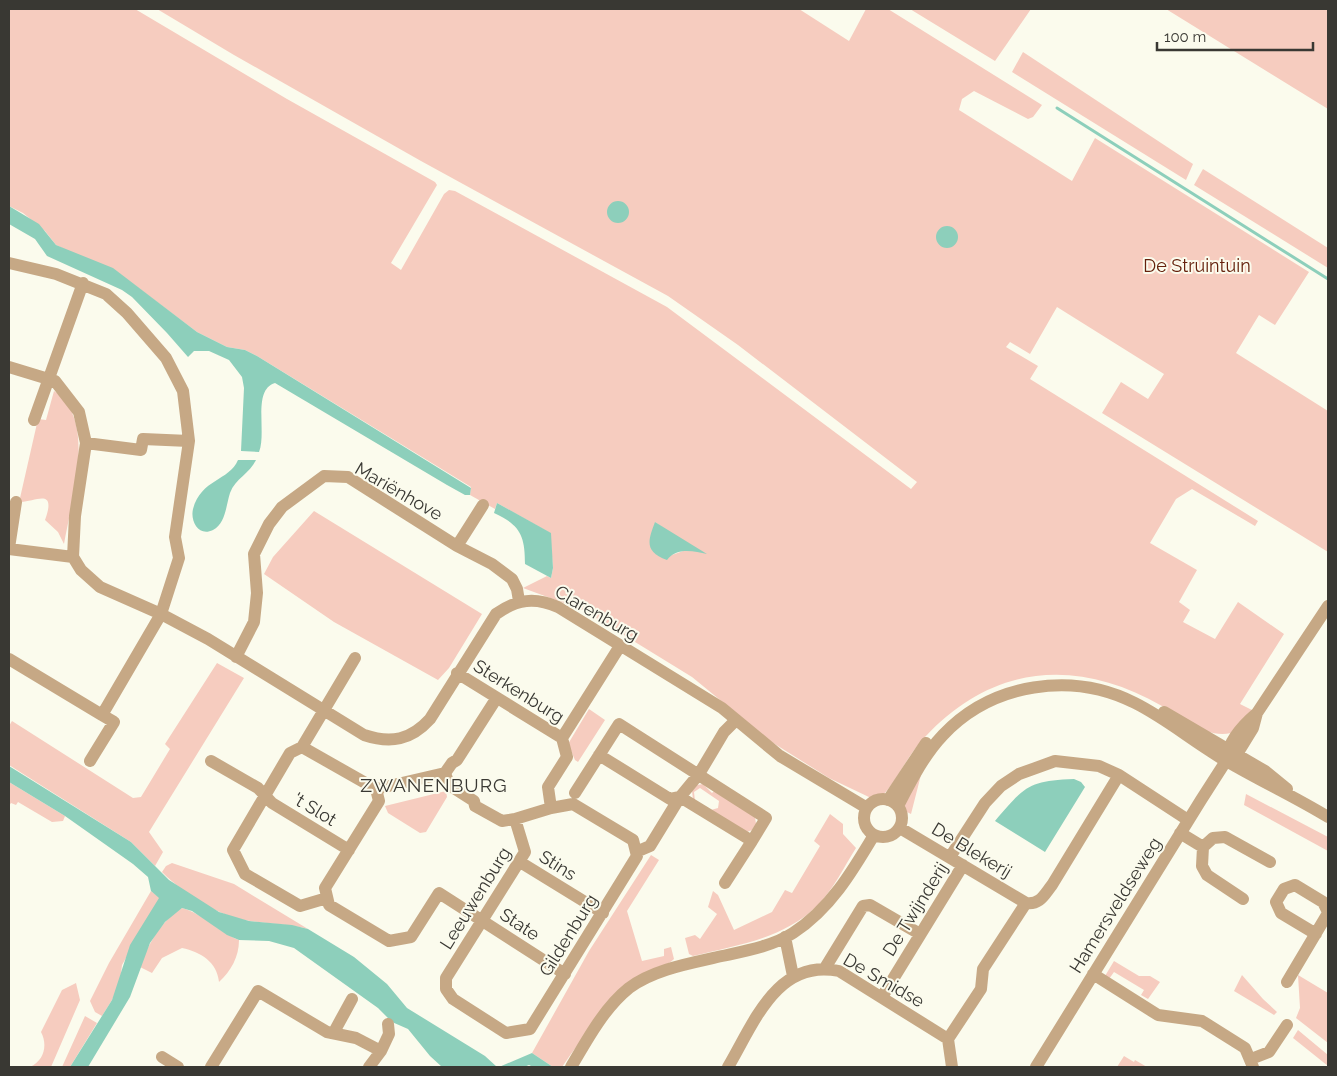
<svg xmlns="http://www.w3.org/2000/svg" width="1337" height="1076" viewBox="0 0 1337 1076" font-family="Raleway,sans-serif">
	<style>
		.green { fill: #f6ccbf; fill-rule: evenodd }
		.water { fill: #8dcfbb }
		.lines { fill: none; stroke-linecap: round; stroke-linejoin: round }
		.stream { stroke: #8dcfbb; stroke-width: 3 }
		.minor { stroke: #c6a885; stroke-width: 12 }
		.labels { text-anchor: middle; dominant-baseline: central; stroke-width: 4; stroke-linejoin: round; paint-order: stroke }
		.park-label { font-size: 18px; fill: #65210c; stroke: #fbfbed }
		.street-label { font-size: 18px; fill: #393833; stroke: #fbfbed }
		.neighbourhood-label { font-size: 19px; letter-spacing: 1px; fill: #393833; stroke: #fbfbed }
	</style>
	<rect width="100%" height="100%" fill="#fbfbed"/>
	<path class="green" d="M 9,9 L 135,9 L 287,99 L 435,182 L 437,185 L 391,263 L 401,270 L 444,194 L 449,190 L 455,191 L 667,307 L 911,489 L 917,482 L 738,345 L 668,296 L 421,161 L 234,55 L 157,9 L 799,9 L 849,41 L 866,9 L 888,9 L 1042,105 L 1033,117 L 1028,119 L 974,91 L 962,99 L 959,110 L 1072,181 L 1095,138 L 1309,272 L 1275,325 L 1259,315 L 1236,353 L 1328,411 L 1328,552 L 1102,413 L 1121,382 L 1148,399 L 1164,374 L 1057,307 L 1030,354 L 1010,342 L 1006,347 L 1038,366 L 1030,379 L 1258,521 L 1255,526 L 1192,489 L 1176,499 L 1150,543 L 1197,570 L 1179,602 L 1190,610 L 1183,622 L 1215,639 L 1238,602 L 1284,634 L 1240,704 L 1252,710 L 1231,733 C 1207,739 1183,718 1162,706 C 1077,657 993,664 925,737 C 907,755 898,781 880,798 L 871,798 L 829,778 L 770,741 L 692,677 L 583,610 L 523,588 L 547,576 L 551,578 L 553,568 L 550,533 L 497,503 L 495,509 L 470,495 L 471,487 L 257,356 L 245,350 L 227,347 L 197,332 L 129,281 L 56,245 L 45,231 L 23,213 L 9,206 ZM 655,522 L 695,551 L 686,550 L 669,556 Z
		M 910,9 L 1031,9 L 995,61 Z
		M 1166,9 L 1328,9 L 1328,109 Z
		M 1023,52 L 1193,164 L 1186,180 L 1012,72 Z
		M 1203,169 L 1328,248 L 1328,268 L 1194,185 Z
		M 54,391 C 98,420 71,501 64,544 L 58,532 L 45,520 C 57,487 35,502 21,502 L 20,498 L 38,419 L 46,420 Z
		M 314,511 L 482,614 L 449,668 L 438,680 L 334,622 L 264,574 L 273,557 Z
		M 217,663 L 244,678 L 149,832 L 163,852 L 155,866 L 131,842 L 9,765 L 9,726 L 12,721 L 133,798 L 141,797 L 170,749 L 165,744 Z
		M 589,709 L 605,720 L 578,762 L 575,760 L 568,744 Z
		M 923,767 L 911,814 L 903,810 L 904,802 Z
		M 9,782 L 65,816 L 63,821 L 52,822 L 18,802 L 16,805 L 11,803 L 9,806 Z
		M 703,784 L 712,793 L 714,791 L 755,817 L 756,824 L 752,830 L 747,832 L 711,810 L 718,808 L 719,801 L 700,788 L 694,792 L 695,801 L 693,799 L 692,791 L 697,785 Z
		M 446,791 L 447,797 L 426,832 L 420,833 L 388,813 L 385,806 Z
		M 1246,794 L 1328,837 L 1328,851 L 1244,805 Z
		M 830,814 L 843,824 L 843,834 L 856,848 C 844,867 833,890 817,906 C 783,939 737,945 693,956 L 689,954 L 685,938 L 695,935 L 700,939 L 717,914 L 708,907 L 713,891 L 718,895 L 734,930 L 772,912 L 785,890 L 792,893 L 820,846 L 814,841 Z
		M 651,855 L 659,860 L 627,911 L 642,961 L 664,956 L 664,949 L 671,947 L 674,959 C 667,967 655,966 647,973 C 615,1000 585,1032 562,1067 L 553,1067 L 532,1053 L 589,951 Z
		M 172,863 L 234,884 L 308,929 C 288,924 269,924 250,921 C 219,917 184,894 162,872 L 166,866 Z
		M 151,891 L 160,898 L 122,965 L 120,982 L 112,1000 L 102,1016 L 95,1012 L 90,1001 L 109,963 Z
		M 182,908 C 204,914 218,932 239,940 C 239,957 231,971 219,982 C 217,962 201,952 182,948 L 162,958 L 152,973 L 140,967 C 148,944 161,921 182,908 Z
		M 1114,961 L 1139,976 L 1150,976 L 1160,982 L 1148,999 L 1141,995 L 1144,990 L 1114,972 L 1109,979 L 1105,976 Z
		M 1242,975 L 1263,999 L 1277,1012 L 1274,1015 L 1234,991 Z
		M 1298,975 L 1328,993 L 1328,1043 L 1296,1018 L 1300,1008 Z
		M 76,983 L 80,1000 L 51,1067 L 30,1067 C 44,1061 48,1045 41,1032 L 62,990 Z
		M 85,1016 L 97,1023 L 70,1067 L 62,1067 Z
		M 1298,1030 L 1328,1055 L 1328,1066 L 1293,1038 Z
		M 1124,1056 L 1134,1062 L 1135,1060 L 1147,1067 L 1117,1067 Z"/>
	<path class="water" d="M607 212a11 11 0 1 1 22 0a11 11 0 1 1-22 0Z
		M 9,206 L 39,224 L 56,245 L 113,268 L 197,332 L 227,347 L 245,350 L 257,356 L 471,488 L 470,495 L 465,495 L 447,485 L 275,383 C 252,390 267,432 259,452 L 241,451 L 244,388 L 242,377 L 229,360 L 209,351 L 194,351 L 188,357 L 167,333 L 132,297 L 122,290 L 47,256 L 35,239 L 9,224 Z
		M936 237a11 11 0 1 1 22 0a11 11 0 1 1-22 0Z
		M 238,460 L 256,460 C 250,473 235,479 230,493 C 226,505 226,523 213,530 C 199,537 190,522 193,509 C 201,479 229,481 238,460 Z
		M 497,503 L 551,533 L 553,568 L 551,578 L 525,564 C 525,535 520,525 494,513 Z
		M 655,522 L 707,554 C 694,551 676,547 667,560 C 644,551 648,541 655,522 Z
		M 9,766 L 131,842 L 169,880 L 219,912 L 249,921 L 292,925 L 308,929 L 354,957 L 387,984 L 407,1008 L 485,1056 L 497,1067 L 442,1067 L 430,1056 L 408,1029 L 392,1022 L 378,1008 L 294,948 L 269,941 L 239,940 L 227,935 L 192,911 L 182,908 L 165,922 L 150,943 L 130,997 L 88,1067 L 70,1067 L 112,1000 L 130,945 L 159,898 L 151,891 L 148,877 L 133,864 L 65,816 L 9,782 Z
		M 1074,779 L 1081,782 L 1085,787 L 1045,852 L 995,821 C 1025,786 1028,781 1074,779 Z
		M 532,1053 L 553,1067 L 533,1067 L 529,1065 L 524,1067 L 499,1067 Z"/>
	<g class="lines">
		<path class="stream" d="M 1057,108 L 1328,279"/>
		<path class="minor" d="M 9,263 L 56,274 L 106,294 L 127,313 L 166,358 L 183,391 L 189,441 L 175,537 L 179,558 L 161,614 L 102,715 L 9,659
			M 9,367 L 55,381 L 79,412 L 86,443 L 75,516 L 73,557 L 81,570 L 100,587 L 161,614 L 208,639 L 364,735 C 391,744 411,740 430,719 L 496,614 C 517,599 535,597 558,607 L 722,708 L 780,756 L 867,808
			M 34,420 L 83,283
			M 86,443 L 141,450 L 143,439 L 189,441
			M 457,546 L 483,505
			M 9,548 L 16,502
			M 9,549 L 73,557
			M 236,657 L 254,622 L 257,593 L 254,554 L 269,524 L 282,507 L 324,476 L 348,477 L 457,546 L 492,564 L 512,579 L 517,589 L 519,601
			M 457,673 L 562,738
			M 1164,712 L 1265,771 L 1287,789
			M 302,747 L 376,789 L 445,773 L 452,763 L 457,760 L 496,699
			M 1227,757 C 1229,739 1244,724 1257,713
			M 90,761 L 114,722 L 102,715
			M 211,761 L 258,788 L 272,803 L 349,850
			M 445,773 L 449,785 L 474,801 L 475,806 L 502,821 L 515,819
			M 376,789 L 379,801 L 325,888 L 329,905 L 389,941 L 411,937 L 439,893 L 565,974
			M 575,793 L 619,724 L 766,818 L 752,841 L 680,797 L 670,799 L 599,755
			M864 818a19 19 0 1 1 38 0a19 19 0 1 1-38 0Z
			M 888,800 L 926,743
			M 898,806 C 911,781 924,755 943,735 C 992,683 1072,671 1135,703 C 1165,718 1190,739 1218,756 C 1254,778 1292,795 1328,817
			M 551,808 L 573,804 L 633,840 L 637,856 L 530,1029 L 506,1033 L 453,999 L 446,989 L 446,978 L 525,852 L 515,819 L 551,808 L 548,787 L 567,757 L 562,738 L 620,646
			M 900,828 L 1026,903 C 1040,905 1044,895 1052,885 L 1119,775
			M 1180,833 L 1203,847
			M 636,852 L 650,846 L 680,797 L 699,774 L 724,732 L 736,720
			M 950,857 L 985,803 L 1001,786 L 1019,774 L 1055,761 L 1099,766 L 1119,775 L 1188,820
			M 520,862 L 603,913
			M 725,883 L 752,841
			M 327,898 L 300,906 L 245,874 L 233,850 L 290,753 L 302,747 L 355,658
			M 1243,899 L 1207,875 L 1202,866 L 1203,847 L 1213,838 L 1225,837 L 1270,862
			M 1316,934 L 1281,913 L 1276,902 L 1284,889 L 1295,885 L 1323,902 L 1328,912
			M 785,937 L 793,976
			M 825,968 L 863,906 L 870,905 L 920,934
			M 1093,974 L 1158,1015 L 1202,1021 L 1245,1048 L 1253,1067
			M 1287,982 L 1328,913
			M 882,997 L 963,865
			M 334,1032 L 352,999
			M 948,1039 L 981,989 L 983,969 L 1026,903
			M 381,1051 L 389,1034 L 388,1024
			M 162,1057 L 178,1067
			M 1251,1059 L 1269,1052 L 1287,1025
			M 211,1067 L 258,991 L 327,1032 L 356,1038 L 381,1051 L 369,1067
			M 571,1067 C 587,1040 604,1008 629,988 C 654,969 692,963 722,956 C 745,951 773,946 793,933 C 830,909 852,872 874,835
			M 728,1067 C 754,1023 777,958 839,971 L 948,1039 L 952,1067
			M 1036,1067 L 1201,800 L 1226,761 L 1237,754 L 1253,728 L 1257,713 L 1328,606"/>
	</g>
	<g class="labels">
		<g class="park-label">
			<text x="1197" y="265">De Struintuin</text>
		</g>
		<g class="street-label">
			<text transform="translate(399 491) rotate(30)">Mariënhove</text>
			<text transform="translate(597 613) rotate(30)">Clarenburg</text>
			<text transform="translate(519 691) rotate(32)">Sterkenburg</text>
			<text transform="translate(315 809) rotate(31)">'t Slot</text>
			<text transform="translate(972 850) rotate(31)">De Blekerij</text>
			<text transform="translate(558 865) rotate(32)">Stins</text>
			<text transform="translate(475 898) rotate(-58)">Leeuwenburg</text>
			<text transform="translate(1115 905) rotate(-58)">Hamersveldseweg</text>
			<text transform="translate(915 909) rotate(-58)">De Twijnderij</text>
			<text transform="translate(520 924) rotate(33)">State</text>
			<text transform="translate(568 935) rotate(-58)">Gildenburg</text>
			<text transform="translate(884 980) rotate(30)">De Smidse</text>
		</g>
		<g class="neighbourhood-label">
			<text x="434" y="785">ZWANENBURG</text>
		</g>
	</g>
	<rect width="1337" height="1076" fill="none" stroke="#393833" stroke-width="20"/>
	<path d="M1157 42v8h156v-8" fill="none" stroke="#393833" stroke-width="2.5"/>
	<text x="1164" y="42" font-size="15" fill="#393833" stroke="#fbfbed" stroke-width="4" paint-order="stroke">100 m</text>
</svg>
